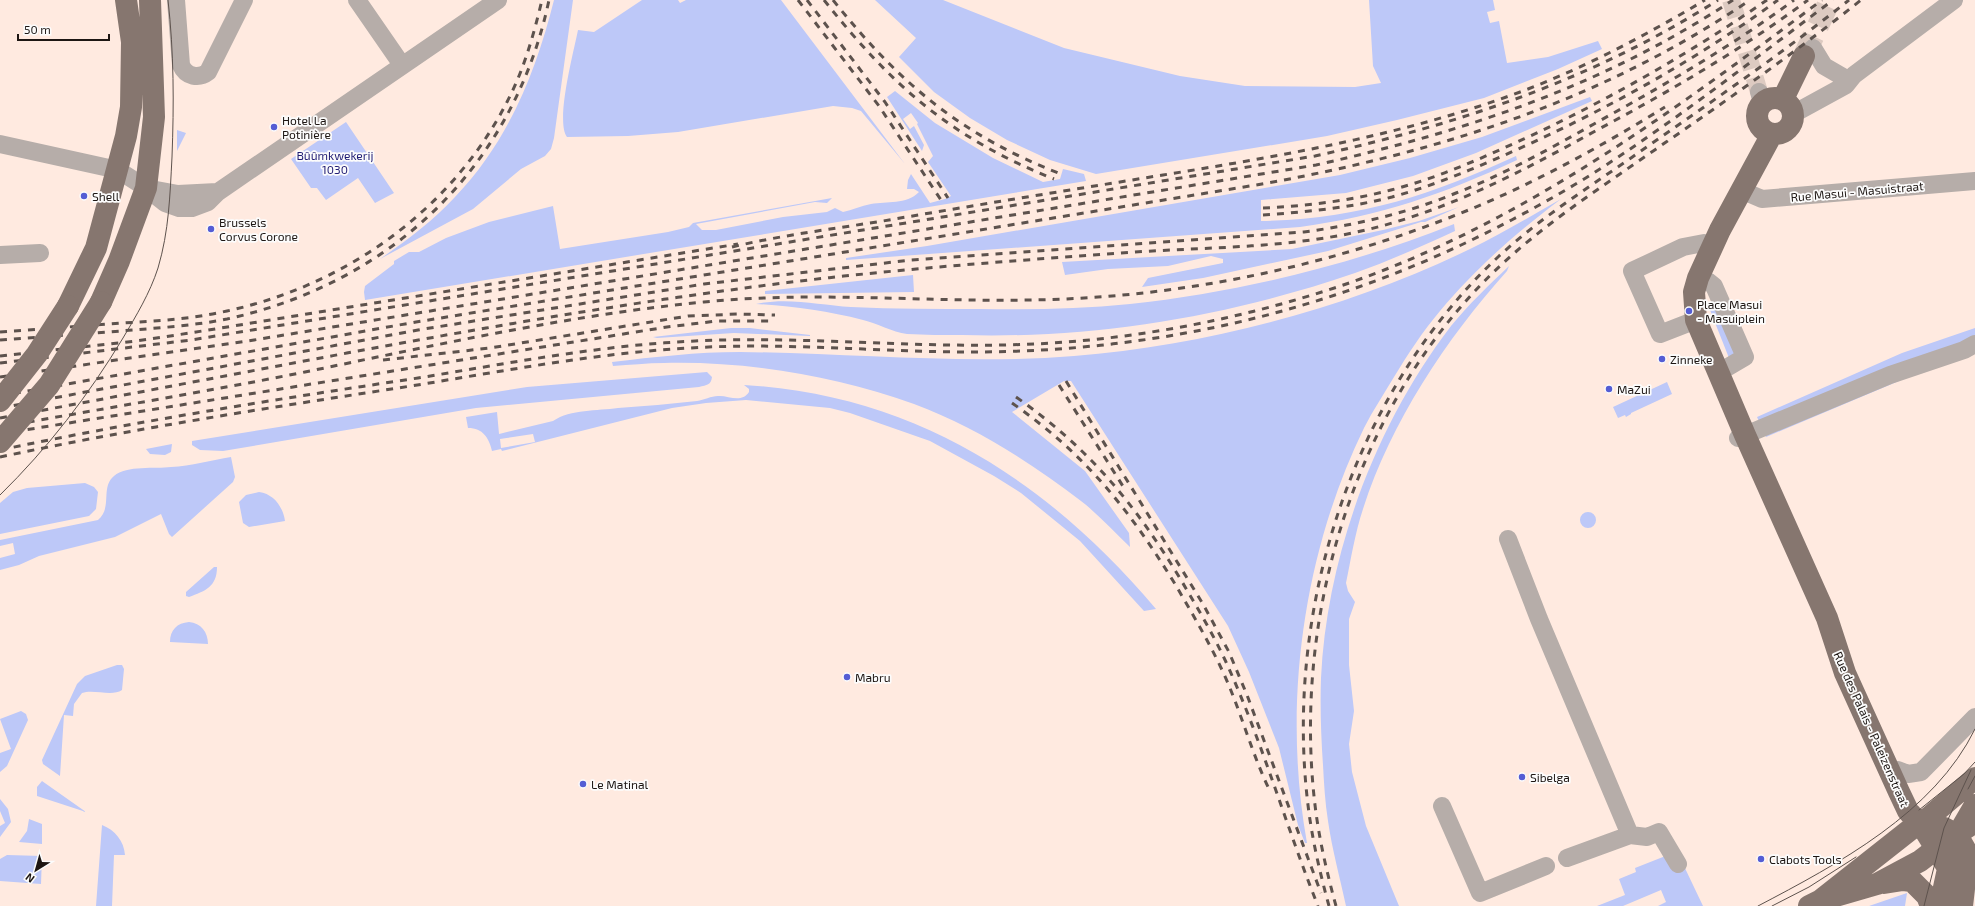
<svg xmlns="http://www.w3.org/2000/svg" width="1975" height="906" viewBox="0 0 1975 906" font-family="'Exo 2',sans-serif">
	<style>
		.green { fill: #bdc8f8; fill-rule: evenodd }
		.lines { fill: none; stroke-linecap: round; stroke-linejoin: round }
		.minor-tunnel { stroke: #ddcac1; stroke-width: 18; stroke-dasharray: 18 9; stroke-linecap: butt }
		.major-tunnel { stroke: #ddcac1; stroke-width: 22; stroke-dasharray: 22 11; stroke-linecap: butt }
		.minor { stroke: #b6ada9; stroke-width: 18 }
		.major { stroke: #86766f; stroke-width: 22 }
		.tram { stroke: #5d524d; stroke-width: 1 }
		.rail { stroke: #5d524d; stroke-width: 3; stroke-dasharray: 7 7; stroke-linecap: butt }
		.major-bridge { stroke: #86766f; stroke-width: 22 }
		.poi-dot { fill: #545dd4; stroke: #fcfcfc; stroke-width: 1.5 }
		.labels { text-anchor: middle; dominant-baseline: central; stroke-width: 3.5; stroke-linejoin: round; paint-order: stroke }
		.poi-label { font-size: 12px; fill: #1d1613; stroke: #fcfcfc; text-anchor: start }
		.park-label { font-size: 12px; fill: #1f1b73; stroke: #fcfcfc }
		.street-label { font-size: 12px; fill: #1d1613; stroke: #fcfcfc }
	</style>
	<rect width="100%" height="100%" fill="#ffeae0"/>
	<path class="green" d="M 554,0 L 573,0 L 554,138 L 551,149 L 545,156 L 521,169 L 473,209 L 380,259 C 407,240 433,221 455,197 C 508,142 536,72 554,0 Z
		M 642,0 L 678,0 L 680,3 L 686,0 L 781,0 L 905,164 L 861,111 L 852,108 L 833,106 L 678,132 L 628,136 L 567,137 C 555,121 574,51 578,30 L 594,32 Z
		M 875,0 L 943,0 L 1064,48 L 1180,76 L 1245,86 L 1355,87 L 1381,83 L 1373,66 L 1369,0 L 1493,0 L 1495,10 L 1487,12 L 1490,23 L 1499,21 L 1507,63 L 1548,57 L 1598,41 L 1602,49 L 1558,69 L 1484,98 L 1397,120 L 1327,136 L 1096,174 L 1050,160 L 1007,140 L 970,118 L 934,92 L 899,57 L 916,38 Z
		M 895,91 L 935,123 L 993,158 L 1043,182 L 1060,179 L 1063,169 L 1084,174 L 1086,181 L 365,300 L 364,292 L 365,286 L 394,264 L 394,261 L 409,252 L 419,252 L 446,238 L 489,222 L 553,206 L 560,249 L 668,232 L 689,227 L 693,223 L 832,198 L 827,203 L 815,202 L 696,224 L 702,230 L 716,230 L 783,217 L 827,212 L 835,208 L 843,212 C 852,210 861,206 871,204 C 887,201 906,205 919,192 L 914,189 L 907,189 L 908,180 L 911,174 L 930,203 L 945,199 L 951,196 L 928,162 L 933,156 L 917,124 L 918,123 L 911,113 L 903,119 L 910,129 L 914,126 L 924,145 L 922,151 L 887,97 Z
		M 1590,97 L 1592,101 L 1476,153 L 1413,176 L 1346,193 L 1261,200 L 1261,221 C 1358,219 1429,196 1516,156 L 1517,160 C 1444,194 1380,216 1300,227 L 846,260 L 846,258 L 927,246 L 1340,175 L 1410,158 L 1482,137 Z
		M 346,122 L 394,193 L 375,203 L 358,178 L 326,200 L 317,188 L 311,188 L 291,159 Z
		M 177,130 L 186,133 L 177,151 Z
		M 1561,199 C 1515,234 1478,266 1440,311 C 1423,331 1408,354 1394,377 C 1384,394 1373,410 1364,428 C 1303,553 1282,705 1307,843 L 1305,843 L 1298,825 L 1279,748 L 1249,672 L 1228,626 L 1071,381 L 1064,381 L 1012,412 L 1085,471 L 1129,533 L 1130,547 C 1114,532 1098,514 1081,501 C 1031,463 974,426 914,404 C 836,376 748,361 664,363 C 647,363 630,365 613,366 L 612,362 C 654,357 697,352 740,352 C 851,353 963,365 1074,356 C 1206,346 1351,307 1470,249 C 1501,234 1531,216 1561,199 Z
		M 1459,207 L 1425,222 L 1421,222 L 1328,251 L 1203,278 L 1142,287 L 1148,278 L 1223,263 L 1223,259 L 1211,256 L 1168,266 L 1108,269 L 1065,275 L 1062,262 L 1292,249 L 1383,230 L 1419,221 Z
		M 1454,224 L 1455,231 C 1422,246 1389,261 1355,273 C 1230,316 1095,339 962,335 C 944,335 925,335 907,334 C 892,332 877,323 863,320 C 827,311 793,306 756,304 C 787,297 820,305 851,307 C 894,309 937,309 980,309 C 1030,310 1080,309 1130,304 C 1240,292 1351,265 1454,224 Z
		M 1509,266 L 1507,271 C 1446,339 1391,422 1363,509 C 1355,533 1351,559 1346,583 L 1348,591 L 1355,602 L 1349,619 L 1349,665 L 1354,711 L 1349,744 L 1352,772 L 1366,826 L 1399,906 L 1346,906 C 1340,878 1332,849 1328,821 C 1325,802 1324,784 1323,765 C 1321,736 1320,707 1321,678 C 1327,554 1376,424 1451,326 C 1469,304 1489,285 1509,266 Z
		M 913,275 L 914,292 L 765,294 L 765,291 Z
		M 1715,300 L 1737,354 L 1729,358 L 1710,310 Z
		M 731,328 L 750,328 L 810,335 L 810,336 L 734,333 L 657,338 L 653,337 Z
		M 1975,328 L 1975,352 L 1944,362 L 1766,437 L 1757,417 L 1902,353 Z
		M 707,372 L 712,377 C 711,385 707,385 699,387 L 476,408 L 223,451 L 200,450 L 192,445 L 192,441 L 527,387 Z
		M 1667,382 L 1672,394 L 1631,413 L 1631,414 L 1626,417 L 1625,415 L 1618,418 L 1613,407 Z
		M 744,385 C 915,395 1048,481 1156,609 L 1144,611 L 1080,541 L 1021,493 L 994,476 L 930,441 L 850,413 L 830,408 L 746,400 L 706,403 L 672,408 L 502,451 L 501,449 L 492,451 C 489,438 483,428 468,428 L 466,417 L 497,412 L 499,434 L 553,421 C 571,409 597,411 618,408 C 644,406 671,404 697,401 C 704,400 711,396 718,396 C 728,395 741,404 749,392 L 749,389 ZM 533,434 L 535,442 L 501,448 L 500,439 Z
		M 172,444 L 171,452 L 165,455 L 150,454 L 146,449 Z
		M 231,457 L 235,477 L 233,482 L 172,537 L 169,534 L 161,514 L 115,537 L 39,556 L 19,565 L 0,570 L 0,558 L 15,554 L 13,543 L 0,546 L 0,540 L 98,520 C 113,507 100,488 114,476 C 127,465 155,469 171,467 C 191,466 212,460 231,457 Z
		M 85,483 L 94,487 L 98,492 L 96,509 L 89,516 L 0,534 L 0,503 L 13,492 L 27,488 Z
		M 259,492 C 274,494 283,507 285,521 L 249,527 L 243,523 L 239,502 L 246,495 Z
		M1580 520a8 8 0 1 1 16 0a8 8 0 1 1-16 0Z
		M 214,567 L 217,567 C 217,587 205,591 189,597 L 186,596 L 186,592 Z
		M 189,622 C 201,623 208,632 208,644 L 170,642 C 170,630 177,623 189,622 Z
		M 117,665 L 122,665 L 124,669 L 122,690 C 112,697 94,689 82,693 L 74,704 L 73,716 L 64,715 L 60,776 L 43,764 L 42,760 L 77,684 L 85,676 Z
		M 21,711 L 26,714 L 28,720 L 7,766 L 0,772 L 0,753 L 11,749 L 0,719 Z
		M 42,781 L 86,812 L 37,796 L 37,787 Z
		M 0,799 L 8,809 L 11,822 L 0,837 L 0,826 L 5,823 L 0,811 Z
		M 29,819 L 42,824 L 42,844 L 19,842 L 27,831 Z
		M 102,825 C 115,830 124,841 125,855 L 114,855 L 112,906 L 96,906 Z
		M 7,855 L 42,856 L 41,884 L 0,881 L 0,859 Z
		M 1668,855 L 1683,864 L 1703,906 L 1658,906 L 1666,902 L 1661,890 L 1623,906 L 1597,906 L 1625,895 L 1619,879 L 1636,872 L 1635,868 Z
		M 1907,893 L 1905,906 L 1869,906 Z"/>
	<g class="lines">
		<path class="minor-tunnel" d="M 1731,0 L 1759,92"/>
		<path class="major-tunnel" d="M 1804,56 L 1830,0"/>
		<path class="minor" d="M 176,0 L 181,65 C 186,77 199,79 208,72 L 244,0
			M 357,0 L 402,65
			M 1813,48 L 1824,66 L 1843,77
			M 1759,92 L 1762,103
			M 1793,114 L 1846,85 L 1854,75 L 1954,0
			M 0,144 L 118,170 L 146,188 L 165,203 L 179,208 L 192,208 L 208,202 L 218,192 L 498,0
			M 151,189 L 178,194 L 217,192
			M 1741,190 L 1762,199 L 1975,181
			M 0,255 L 40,253
			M 1698,278 L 1709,282 L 1714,286 L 1745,357 L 1728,367 L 1717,370
			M 1696,320 L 1660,334 L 1632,271 L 1683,247 L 1704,243
			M 1738,438 L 1890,375 L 1964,350 L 1975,344
			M 1508,539 L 1539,619 L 1630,835 L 1567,858
			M 1898,770 L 1908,774 L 1921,772 L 1975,717
			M 1442,806 L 1480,893 L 1546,866
			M 1630,835 L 1647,837 L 1659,832 L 1678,864"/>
		<path class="major" d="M1757 116a18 18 0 1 1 36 0a18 18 0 1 1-36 0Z
			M 1783,99 L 1804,56
			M 1772,134 L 1720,230 L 1698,278 L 1694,292 L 1696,320 L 1745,435 L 1827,618 L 1845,673 L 1899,792 L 1908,811 L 1924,829 L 1948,868
			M 101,302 L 119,261 L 146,188 L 154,117 L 150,0
			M 68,306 L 96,248 L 126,136 L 131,107 L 132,42 L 126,0
			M 1944,828 L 1957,835 L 1968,854 L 1962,906
			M 1884,883 L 1903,880 L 1912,881 L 1927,896 L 1931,906
			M 1832,897 L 1877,884 L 1920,861 L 1946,841 L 1975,822
			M 1809,906 L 1821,900 L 1911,829 L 1921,824 L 1975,778
			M 1940,906 L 1954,841 L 1975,805"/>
		<path class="tram" d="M 0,495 C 48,448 88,396 123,338 C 136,316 150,293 158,268 C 169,231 170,195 172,157 C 174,104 174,53 168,0
			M 1968,789 L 1975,776
			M 1919,810 L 1964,774 L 1975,762
			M 1758,906 C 1838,864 1934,813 1975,729
			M 1772,906 L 1809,887 L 1856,857
			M 1924,906 L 1944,828 L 1971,770"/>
		<path class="rail" d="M 798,0 L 879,106 L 941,200
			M 807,0 L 885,102 L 948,198
			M 824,0 C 892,86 951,138 1054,179
			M 833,0 C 899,83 962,136 1061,174
			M 1263,208 C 1306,206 1349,201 1391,190 C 1438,178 1482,158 1526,138 C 1610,99 1690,53 1767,0
			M 1263,215 C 1306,212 1349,208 1392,197 C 1439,184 1483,165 1527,145 C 1615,105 1700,57 1778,0
			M 732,247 C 782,235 833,229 883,221 C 976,205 1070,190 1163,175 C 1287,155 1410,134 1528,89 C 1590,65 1648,34 1705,0
			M 0,332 C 41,329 82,326 122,323 C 157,321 192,319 227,311 C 347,285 455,208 510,96 C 525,66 534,33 542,0
			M 0,340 C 40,337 81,334 121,331 C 156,328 192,326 227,319 C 392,283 514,166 549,0
			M 0,356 L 136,341 L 190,333 L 738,244
			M 383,360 L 490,348 L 688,316 L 739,314 L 775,315
			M 0,363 L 191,340 L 1315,156 C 1460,124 1592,80 1718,0
			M 0,377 L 254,340 L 1316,165 C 1467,131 1603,86 1733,0
			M 1066,381 L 1203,604 L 1229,652 L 1247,695 L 1321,893
			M 1059,385 L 1126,491
			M 0,396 L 416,322 L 1268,183 C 1442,151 1603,100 1750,0
			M 1016,397 C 1090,449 1135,504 1181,580 C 1197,607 1213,634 1226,662 C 1262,741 1286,826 1318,906
			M 1012,403 C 1085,454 1129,509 1175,584 C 1192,613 1209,642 1223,672 C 1241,711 1251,752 1270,791
			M 0,408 L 418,330 L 704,284 L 911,260 L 1304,232 C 1356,225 1408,213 1456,193 C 1510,172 1560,143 1610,115 C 1673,80 1736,43 1794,0
			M 0,418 C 248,373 495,321 745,288 C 870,271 996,262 1121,253 C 1200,247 1279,249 1357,232 C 1444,213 1521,172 1599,129 C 1672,90 1742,49 1808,0
			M 0,427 C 102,409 204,392 305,372 C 437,345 569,315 704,302 C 813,291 922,302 1031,300 C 1174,298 1318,269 1451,217 C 1526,188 1597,149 1665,107
			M 0,434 L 667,327 L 717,321 L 775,321
			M 0,450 C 138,421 278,399 418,378 C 510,363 602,345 695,341 C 798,336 900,347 1003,345 C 1113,343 1221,324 1325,291 C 1511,232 1668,115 1822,0
			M 0,457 C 136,428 274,407 411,386 C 504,371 597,353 690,348 C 784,342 878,352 972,352 C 1095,352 1217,334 1335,295 C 1424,266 1509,225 1589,176 C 1674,122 1753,60 1833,0
			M 1329,906 C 1320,873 1312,839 1308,805 C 1284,609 1353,393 1498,257 C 1539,219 1586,189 1631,158 C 1705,106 1779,56 1849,0
			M 1336,906 C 1327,873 1319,839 1315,805 C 1292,613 1357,399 1501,265 C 1544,225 1594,192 1643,158 C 1717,107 1791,56 1861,0"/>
		<path class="major-bridge" d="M 0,401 L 37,354 L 68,306
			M 0,442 L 49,385 L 101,302"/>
	</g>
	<g class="poi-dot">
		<circle cx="274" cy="127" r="4"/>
		<circle cx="84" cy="196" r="4"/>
		<circle cx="211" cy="229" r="4"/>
		<circle cx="1689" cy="311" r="4"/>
		<circle cx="1662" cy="359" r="4"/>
		<circle cx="1609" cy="389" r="4"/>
		<circle cx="847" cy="677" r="4"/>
		<circle cx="1522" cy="777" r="4"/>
		<circle cx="583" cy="784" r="4"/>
		<circle cx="1761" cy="859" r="4"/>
	</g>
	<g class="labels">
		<g class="poi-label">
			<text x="282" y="120">Hotel La<tspan x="282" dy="14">Potinière</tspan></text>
			<text x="92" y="196">Shell</text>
			<text x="219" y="222">Brussels<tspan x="219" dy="14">Corvus Corone</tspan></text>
			<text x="1697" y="304">Place Masui<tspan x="1697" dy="14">- Masuiplein</tspan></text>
			<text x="1670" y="359">Zinneke</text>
			<text x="1617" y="389">MaZui</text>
			<text x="855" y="677">Mabru</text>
			<text x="1530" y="777">Sibelga</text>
			<text x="591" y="784">Le Matinal</text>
			<text x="1769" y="859">Clabots Tools</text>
		</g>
		<g class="park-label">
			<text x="335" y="155">Bûûmkwekerij<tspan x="335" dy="14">1030</tspan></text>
		</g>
		<g class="street-label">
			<text transform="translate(1857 191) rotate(-5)">Rue Masui - Masuistraat</text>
			<text transform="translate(1872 729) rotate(66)">Rue des Palais - Paleizenstraat</text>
		</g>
	</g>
	<g transform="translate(36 870) rotate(217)" stroke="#fcfcfc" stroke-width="3" paint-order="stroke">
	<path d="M0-3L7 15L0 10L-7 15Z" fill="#1d1613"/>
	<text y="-6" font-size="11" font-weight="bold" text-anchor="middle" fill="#1d1613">N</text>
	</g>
	<path d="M18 34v6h91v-6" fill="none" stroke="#1d1613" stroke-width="2"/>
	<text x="24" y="34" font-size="12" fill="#1d1613" stroke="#fcfcfc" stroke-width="3" paint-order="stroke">50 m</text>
</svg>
